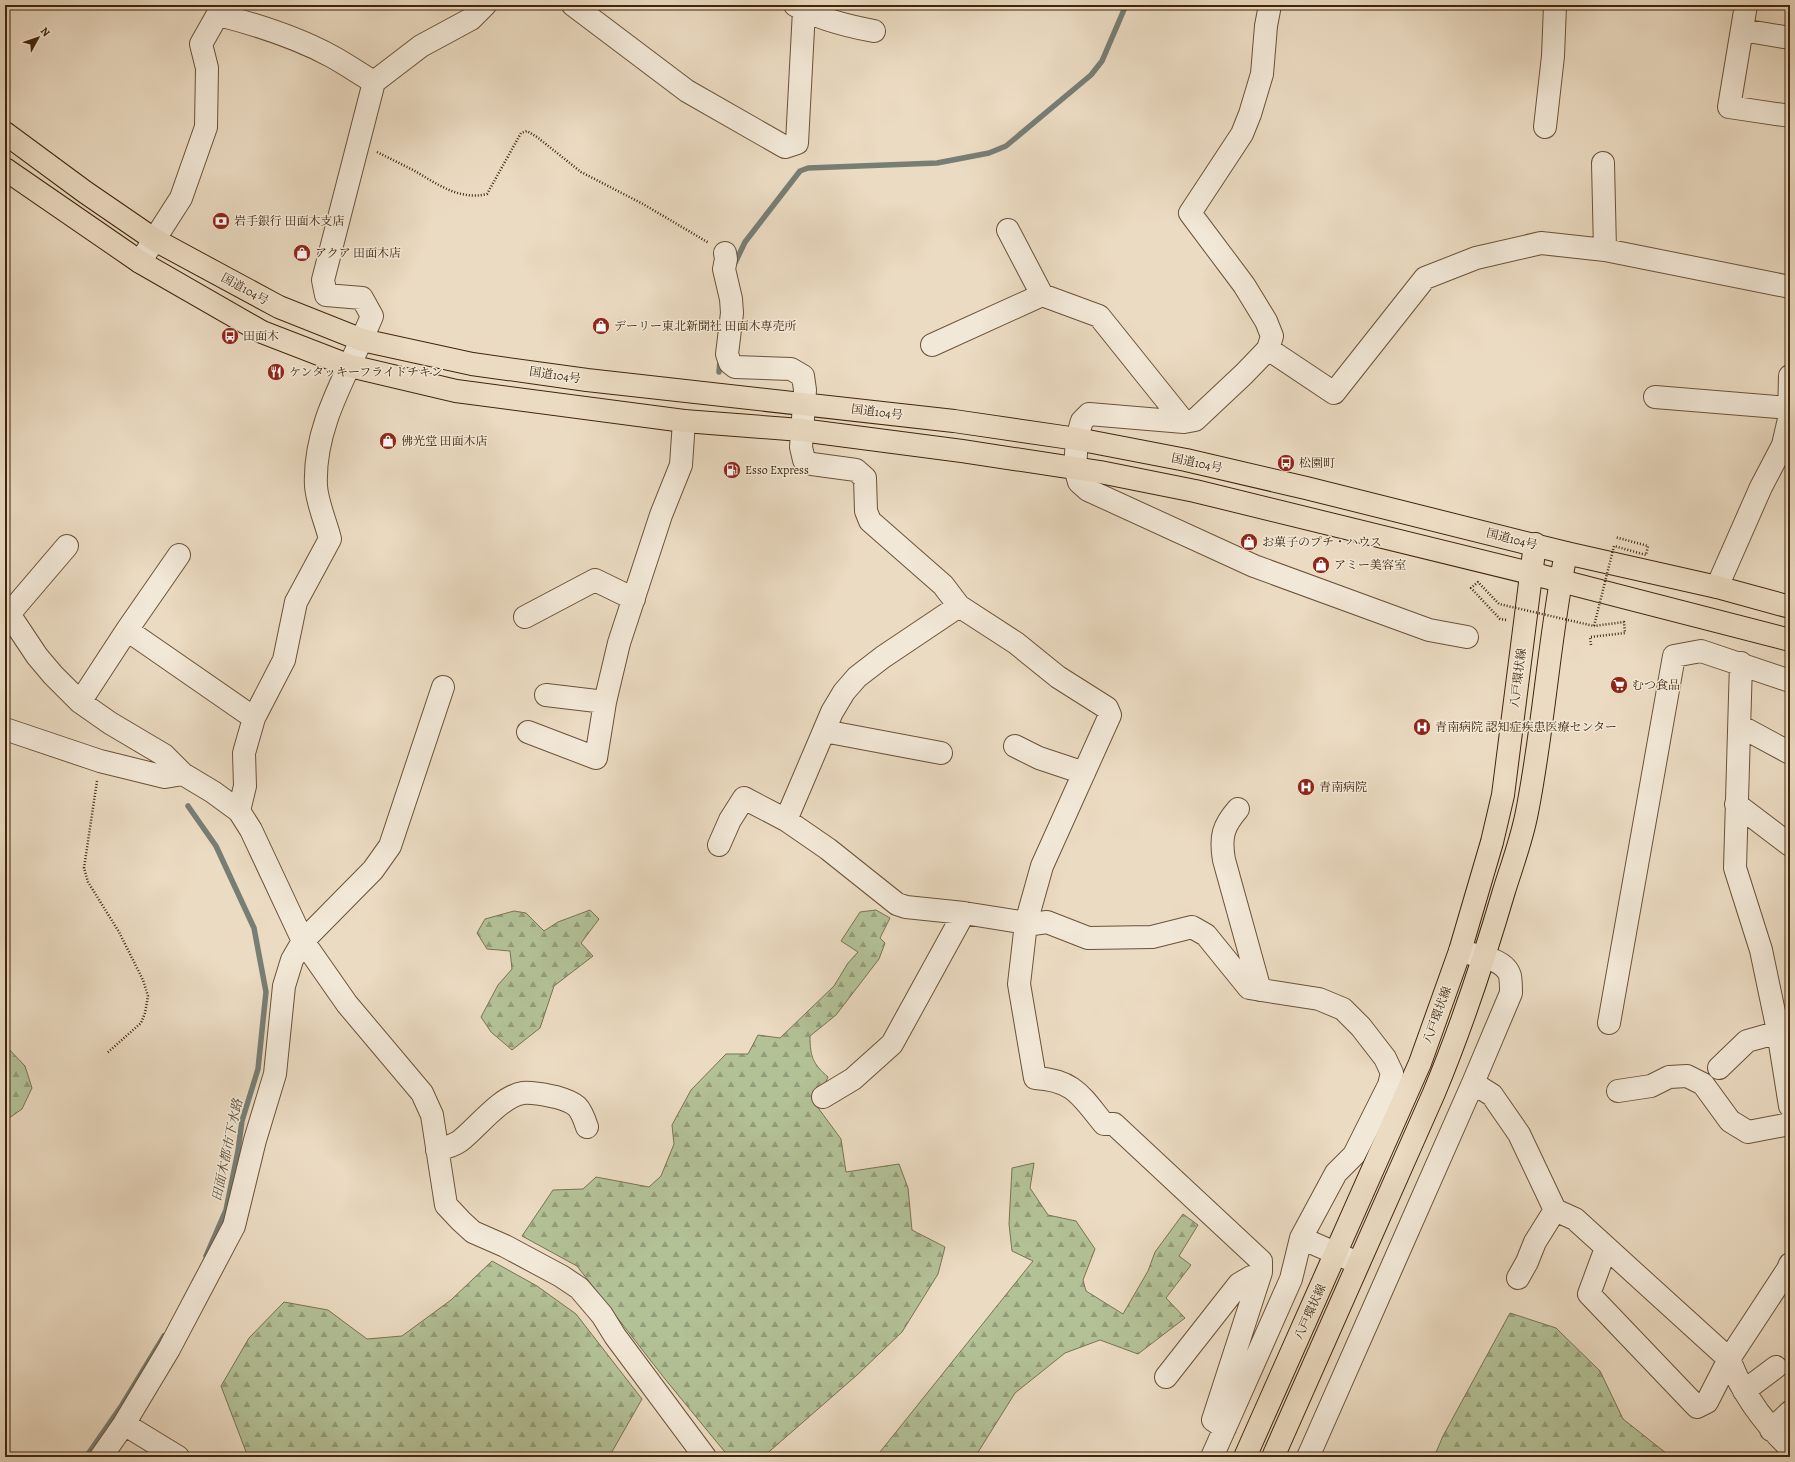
<svg xmlns="http://www.w3.org/2000/svg" width="1795" height="1462" viewBox="0 0 1795 1462" font-family="Alegreya,'Noto Serif JP',serif">
	<style>
		.forest { fill: url(#forest-firs); stroke: #7a7350 }
		.lines { fill: none; stroke-linecap: round; stroke-linejoin: round }
		.stream { stroke: #777e74; stroke-width: 5.5 }
		.minor-casing { stroke: #6b5238; stroke-width: 24 }
		.major-casing { stroke: #40250a; stroke-width: 24 }
		.highway-casing { stroke: #40250a; stroke-width: 24 }
		.path { stroke: #40250a; stroke-width: 2.5; stroke-dasharray: 1 2; stroke-linecap: butt }
		.minor { stroke: #f2e8d7; stroke-width: 22 }
		.major { stroke: #ebdbc2; stroke-width: 22 }
		.highway { stroke: #ebdbc2; stroke-width: 22 }
		.path-bridge { stroke: #40250a; stroke-width: 2.5; stroke-dasharray: 1 2; stroke-linecap: butt }
		.labels { text-anchor: middle; dominant-baseline: central; stroke-width: 3; stroke-linejoin: round; paint-order: stroke }
		.poi-label { font-size: 12px; fill: #40250a; stroke: #f2e8d7; text-anchor: start }
		.street-label { font-size: 12px; fill: #40250a; stroke: #f2e8d7 }
		.water-label { font-size: 13px; font-style: italic; fill: #574a36; stroke: #f2e8d7 }
	</style>
	<defs>
		<pattern id="forest-firs" width="22" height="20" patternUnits="userSpaceOnUse"><rect width="22" height="20" fill="#b3c197"/><path d="M5 1l3.5 6h-7zM16 11l3.5 6h-7z" fill="#939d79"/></pattern>
	</defs>
	<rect width="100%" height="100%" fill="#ebdbc2"/>
	<filter id="stains"><feTurbulence type="fractalNoise" baseFrequency=".005" numOctaves="4"/><feColorMatrix values="0 0 0 0 .2 0 0 0 0 .09 0 0 0 0 .02 0 0 0 .5 -.17"/></filter>
	<radialGradient id="worn" r=".72"><stop offset=".6" stop-color="#630" stop-opacity="0"/><stop offset="1" stop-color="#630" stop-opacity=".3"/></radialGradient>
	<path class="forest" d="M 590,910 L 599,919 L 581,943 L 593,956 L 554,986 L 540,1028 L 512,1050 L 491,1032 L 481,1017 L 498,985 L 512,969 L 510,951 L 487,949 L 477,933 L 485,919 L 514,911 L 526,913 L 544,931 L 558,922 Z
		M 876,910 L 890,918 L 880,938 L 885,943 L 879,959 L 836,1015 L 810,1036 C 810,1057 813,1064 828,1077 L 816,1105 L 841,1139 L 846,1172 L 899,1164 L 908,1188 L 912,1230 L 945,1247 L 938,1274 L 902,1332 L 857,1375 L 763,1457 L 729,1457 L 665,1379 L 577,1266 L 522,1236 L 553,1190 L 583,1189 L 596,1177 L 649,1187 L 661,1176 L 674,1144 L 672,1125 L 691,1090 L 726,1054 L 748,1054 L 758,1035 L 780,1038 L 834,986 L 848,963 L 858,952 L 841,941 L 860,912 Z
		M 5,1045 L 25,1066 L 32,1088 L 22,1109 L 5,1121 Z
		M 1034,1163 L 1030,1188 L 1048,1215 L 1076,1221 L 1095,1249 L 1083,1280 L 1086,1291 L 1123,1314 L 1148,1271 L 1155,1252 L 1183,1214 L 1198,1225 L 1179,1256 L 1191,1265 L 1166,1298 L 1185,1318 L 1138,1354 L 1100,1340 L 1065,1353 L 1015,1393 L 975,1457 L 876,1457 L 1033,1261 L 1012,1251 L 1009,1224 L 1012,1168 Z
		M 492,1261 L 537,1286 L 576,1314 L 642,1399 L 609,1457 L 248,1457 L 221,1386 L 249,1338 L 284,1302 L 328,1310 L 367,1339 L 402,1336 L 451,1300 Z
		M 1510,1313 L 1556,1328 L 1600,1371 L 1623,1419 L 1671,1457 L 1434,1457 L 1443,1436 Z"/>
	<g class="lines">
		<path class="stream" d="M 735,263 L 745,242 L 800,171 L 808,168 L 937,163 L 989,153 L 1006,146 L 1091,75 L 1102,61 L 1126,5
			M 719,372 L 720,360
			M 188,806 L 216,846 L 254,928 L 266,992 L 258,1069 L 242,1121 L 238,1151 L 226,1210 L 206,1256
			M 86,1457 L 122,1405 L 164,1336"/>
		<defs>
			<path id="minor" d="M 485,5 L 471,19 L 421,46 L 374,82 L 323,280 L 326,295 L 362,298 L 372,316 C 350,370 313,424 316,486 C 317,502 326,523 330,539 L 296,602 L 284,660 L 254,718 L 244,753 L 245,786 L 239,811 L 251,830 L 303,941 L 347,1004 L 422,1093 L 432,1115 L 446,1205 L 461,1221 L 473,1232 L 505,1246 L 561,1276 L 579,1288 L 602,1315 L 615,1336 L 705,1457
				M 573,5 L 687,91 L 785,147 L 797,143 L 804,10
				M 795,5 C 818,19 847,26 874,31
				M 1270,5 L 1266,26 L 1262,74 L 1250,114 L 1242,134 L 1190,213 L 1244,285 L 1266,321 L 1272,336 L 1268,349 L 1244,374 L 1195,420 L 1184,422 L 1089,414 L 1082,421 L 1081,424 L 1077,439 L 1075,468 L 1079,482 L 1088,490 L 1254,566 L 1429,630 L 1467,637
				M 1746,5 L 1729,107 L 1790,116
				M 219,15 C 258,25 296,37 331,56 C 346,64 360,74 374,82
				M 1742,30 L 1790,38
				M 1545,127 L 1553,56 L 1555,5
				M 1603,163 L 1605,250
				M 1008,230 L 1042,295
				M 725,253 L 726,259 L 724,269 L 731,299 L 732,313 L 727,354 L 730,363 L 735,367 L 791,369 L 803,376 L 805,390 L 801,447 L 804,460 L 812,464 L 856,470 L 865,478 L 866,511 L 870,521 L 943,585 L 959,606 L 1016,643 L 1058,677 L 1107,708 L 1110,715 L 1042,866 L 1026,923 L 1019,984 L 1035,1078 C 1074,1080 1081,1096 1104,1124 L 1114,1124 L 1261,1261 L 1261,1272 L 1213,1420 L 1225,1428
				M 140,262 L 181,198 L 206,127 L 207,68 L 201,44 L 223,5
				M 932,345 L 1042,295 L 1099,316 L 1184,422
				M 1268,349 L 1334,393 L 1425,278 L 1476,258 L 1541,243 L 1605,250 L 1790,287
				M 1655,397 L 1789,408
				M 1717,587 L 1761,487 L 1783,445 L 1789,419 L 1790,376
				M 5,608 L 37,656 L 53,675 L 80,702 L 110,723 L 164,755 L 183,774
				M 9,614 L 67,546
				M 525,617 L 595,580 L 634,599
				M 127,630 L 254,718
				M 1741,663 L 1735,868 L 1761,950 L 1778,1031 L 1790,1106
				M 546,695 L 605,702
				M 80,702 L 127,630 L 179,555
				M 1740,726 L 1790,753
				M 5,729 L 100,761 L 165,777 L 183,774 L 213,792 L 239,811
				M 824,731 L 941,753
				M 528,732 L 596,758 L 605,702 L 619,643 L 661,515 L 681,465 L 684,421
				M 1015,746 L 1039,758 L 1084,773
				M 1736,804 L 1790,845
				M 1238,809 C 1223,826 1220,837 1224,860 L 1260,990
				M 786,820 L 832,712 L 844,692 L 857,677 L 883,657 L 959,606
				M 719,845 L 730,820 L 744,798 L 786,820 L 828,849 L 897,904 L 906,907 L 964,913 L 1033,924 L 1047,922 L 1088,938 L 1152,937 L 1192,927 L 1206,935 L 1249,988 L 1319,999 L 1343,1009 L 1361,1027 L 1385,1058 L 1392,1073 L 1389,1085 L 1354,1155 L 1336,1173 L 1301,1238 L 1291,1279 L 1212,1457
				M 1609,1023 L 1674,656 L 1701,651 L 1790,681
				M 1719,1068 L 1747,1041 L 1790,1029
				M 1473,1083 L 1492,1095 L 1519,1134 L 1555,1210
				M 1618,1091 L 1651,1086 L 1669,1077 L 1687,1076 L 1703,1084 L 1730,1121 L 1748,1132 L 1790,1124
				M 823,1097 L 853,1079 L 892,1044 L 964,913
				M 437,1150 C 445,1148 453,1146 460,1141 C 477,1128 501,1096 523,1093 C 534,1092 546,1095 556,1097 C 577,1103 580,1106 587,1127
				M 1301,1238 L 1358,1263
				M 1606,1248 L 1589,1294 L 1697,1407 L 1707,1402 L 1729,1359 L 1788,1269 L 1790,1264
				M 1518,1278 L 1527,1262 L 1535,1242 L 1555,1210 L 1575,1219 L 1729,1359 C 1742,1393 1764,1423 1790,1448
				M 1166,1377 L 1239,1284 L 1251,1277 L 1259,1277
				M 1744,1391 L 1776,1367
				M 124,1424 L 178,1457
				M 1771,1430 L 1790,1412
				M 101,1457 L 124,1424 L 169,1349 L 234,1226 L 255,1140 L 275,1074 L 284,986 L 292,960 L 303,941 L 373,870 L 390,846 L 443,687
				M 1308,1457 L 1473,1083 L 1511,993 C 1511,987 1511,981 1510,976 C 1505,958 1476,956 1460,951"/>
			<path id="major" d="M 1245,1457 L 1420,1063 L 1460,951 L 1492,842 L 1503,795 L 1535,544
				M 1273,1457 L 1434,1093 C 1462,1026 1484,959 1504,891 C 1512,865 1522,839 1527,812 C 1544,726 1549,638 1566,553"/>
			<path id="highway" d="M 5,133 L 85,192 L 155,240 L 279,307 L 362,340 L 472,364 L 587,380 L 954,421 L 1077,439 L 1186,460 L 1306,488 L 1566,553 L 1717,587 L 1790,607
				M 5,169 L 140,262 L 262,332 L 350,366 L 456,391 L 684,421 L 801,430 L 962,451 L 1100,472 L 1195,491 L 1530,573 L 1790,640"/>
		</defs>
		<use href="#minor" class="minor-casing"/>
		<use href="#major" class="major-casing"/>
		<use href="#highway" class="highway-casing"/>
		<path class="path" d="M 377,152 C 389,158 401,164 413,170 C 436,183 459,201 487,194 L 521,133 L 527,131 L 537,137 L 581,172 L 643,204 L 709,243
			M 1591,645 L 1590,637 L 1625,633 L 1624,622 L 1594,626
			M 97,781 L 84,868 L 88,882 L 119,932 L 143,980 L 148,996 L 145,1013 L 141,1023 L 107,1053"/>
		<use href="#minor" class="minor"/>
		<use href="#major" class="major"/>
		<use href="#highway" class="highway"/>
		<path class="path-bridge" d="M 1506,620 L 1500,619 L 1471,588 L 1478,582 L 1499,604 L 1594,626 L 1614,546 L 1646,555 L 1648,546 L 1615,537"/>
	</g>
	<defs>
		<symbol id="bank-disc" viewBox="-11 -11 22 22"><circle r="9.5" fill="#8f2418" stroke="#f2e8d7"/><path d="M-6-4H6V4H-6ZM0-2.3a2.3 2.3 0 1 0 0 4.6a2.3 2.3 0 1 0 0-4.6Z" fill="#fff"/></symbol>
		<symbol id="shop-disc" viewBox="-11 -11 22 22"><circle r="9.5" fill="#8f2418" stroke="#f2e8d7"/><path d="M-5-2.5h2.3a2.7 3.5 0 0 1 5.4 0H5L5.5 6h-11ZM-1.5-2.5h3a1.5 2.3 0 0 0-3 0Z" fill="#fff"/></symbol>
		<symbol id="bus-disc" viewBox="-11 -11 22 22"><circle r="9.5" fill="#8f2418" stroke="#f2e8d7"/><path d="M-5-6H5V4H4V6H2V4H-2V6H-4V4H-5ZM-3.5-4V0h7V-4ZM-3.5 1.2v1.5H-2V1.2ZM2 1.2v1.5H3.5V1.2Z" fill="#fff"/></symbol>
		<symbol id="restaurant-disc" viewBox="-11 -11 22 22"><circle r="9.5" fill="#8f2418" stroke="#f2e8d7"/><path d="M-5-6h1v4h1v-4h1v4h1v-4h1v5L-1.5 .5V6h-2V.5L-5-1ZM5-6V6H3V1.5H1.5Q1.5-4 5-6Z" fill="#fff"/></symbol>
		<symbol id="fuel-disc" viewBox="-11 -11 22 22"><circle r="9.5" fill="#8f2418" stroke="#f2e8d7"/><path d="M-5.5-6h7V0h2V4h1.3V-2.5L3-4.5l.8-.8L6-3V5H2.5V1h-1V6h-7ZM-4.2-4.7v3.2H.2V-4.7Z" fill="#fff"/></symbol>
		<symbol id="supermarket-disc" viewBox="-11 -11 22 22"><circle r="9.5" fill="#8f2418" stroke="#f2e8d7"/><path d="M-6-5.5h2.5l.6 2H6L4.5 2H-2.5L-4.4-4H-6ZM-1.5 3.2a1.3 1.3 0 1 0 .1 0ZM3 3.2a1.3 1.3 0 1 0 .1 0Z" fill="#fff"/></symbol>
		<symbol id="hospital-disc" viewBox="-11 -11 22 22"><circle r="9.5" fill="#8f2418" stroke="#f2e8d7"/><path d="M-5-5h3v3.5h4V-5h3V5h-3V1.5h-4V5h-3Z" fill="#fff"/></symbol>
	</defs>
	<g fill-rule="evenodd">
		<use href="#bank-disc" x="211" y="211" width="20" height="20"/>
		<use href="#shop-disc" x="292" y="243" width="20" height="20"/>
		<use href="#shop-disc" x="591" y="316" width="20" height="20"/>
		<use href="#bus-disc" x="220" y="326" width="20" height="20"/>
		<use href="#restaurant-disc" x="266" y="362" width="20" height="20"/>
		<use href="#shop-disc" x="378" y="431" width="20" height="20"/>
		<use href="#bus-disc" x="1276" y="453" width="20" height="20"/>
		<use href="#fuel-disc" x="722" y="460" width="20" height="20"/>
		<use href="#shop-disc" x="1239" y="532" width="20" height="20"/>
		<use href="#shop-disc" x="1311" y="555" width="20" height="20"/>
		<use href="#supermarket-disc" x="1609" y="675" width="20" height="20"/>
		<use href="#hospital-disc" x="1412" y="717" width="20" height="20"/>
		<use href="#hospital-disc" x="1296" y="777" width="20" height="20"/>
	</g>
	<g class="labels">
		<g class="poi-label">
			<text x="234" y="221">岩手銀行 田面木支店</text>
			<text x="315" y="253">アクア 田面木店</text>
			<text x="614" y="326">デーリー東北新聞社 田面木専売所</text>
			<text x="243" y="336">田面木</text>
			<text x="289" y="372">ケンタッキーフライドチキン</text>
			<text x="401" y="441">佛光堂 田面木店</text>
			<text x="1299" y="463">松園町</text>
			<text x="745" y="470">Esso Express</text>
			<text x="1262" y="542">お菓子のプチ・ハウス</text>
			<text x="1334" y="565">アミー美容室</text>
			<text x="1632" y="685">むつ食品</text>
			<text x="1435" y="727">青南病院 認知症疾患医療センター</text>
			<text x="1319" y="787">青南病院</text>
		</g>
		<g class="street-label">
			<text transform="translate(245 289) rotate(29)">国道104号</text>
			<text transform="translate(555 375) rotate(8)">国道104号</text>
			<text transform="translate(877 412) rotate(7)">国道104号</text>
			<text transform="translate(1197 463) rotate(12)">国道104号</text>
			<text transform="translate(1512 539) rotate(14)">国道104号</text>
			<text transform="translate(1518 678) rotate(-83)">八戸環状線</text>
			<text transform="translate(1437 1015) rotate(-70)">八戸環状線</text>
			<text transform="translate(1310 1312) rotate(-66)">八戸環状線</text>
		</g>
		<g class="water-label">
			<text transform="translate(227 1150) rotate(-78)">田面木都市下水路</text>
		</g>
	</g>
	<rect width="1795" height="1462" fill="none" stroke="#ebdbc2" stroke-width="20"/>
	<rect x="6" y="6" width="1783" height="1450" fill="none" stroke="#40250a" stroke-width="2"/>
	<rect x="10" y="10" width="1775" height="1442" fill="none" stroke="#40250a"/>
	<g transform="translate(38 38) rotate(50)" stroke="#f2e8d7" stroke-width="3" paint-order="stroke">
	<path d="M0-3L7 15L0 10L-7 15Z" fill="#40250a"/>
	<text y="-6" font-size="11" font-weight="bold" text-anchor="middle" fill="#40250a">N</text>
	</g>
	<rect width="100%" height="100%" filter="url(#stains)"/>
	<rect width="100%" height="100%" fill="url(#worn)"/>
</svg>
